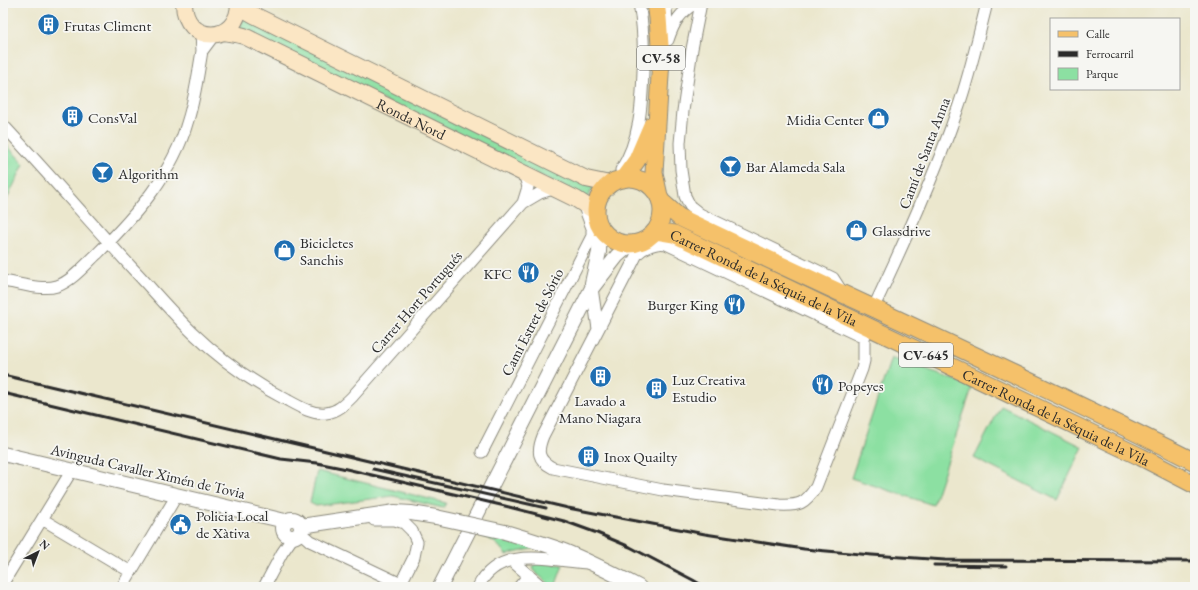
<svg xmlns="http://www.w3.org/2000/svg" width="1198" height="590" viewBox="0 0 1198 590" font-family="'EB Garamond',serif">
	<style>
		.green { fill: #8ce0a2; stroke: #5c8666 }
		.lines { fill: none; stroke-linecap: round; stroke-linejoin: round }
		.minor-casing { stroke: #8b897c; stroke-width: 13 }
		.tertiary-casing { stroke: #8b897c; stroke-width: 16 }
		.secondary-casing { stroke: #8b897c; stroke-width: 18 }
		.primary-casing { stroke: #8b897c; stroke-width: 19 }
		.minor { stroke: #fff; stroke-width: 11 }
		.tertiary { stroke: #fff; stroke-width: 14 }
		.secondary { stroke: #fbe6c4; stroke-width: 16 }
		.primary { stroke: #f5c16b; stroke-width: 17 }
		.rail { stroke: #2b2b2b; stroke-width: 3 }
		.tertiary-bridge-casing { stroke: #8b897c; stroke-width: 16; stroke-linecap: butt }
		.tertiary-bridge { stroke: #fff; stroke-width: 14 }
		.labels { text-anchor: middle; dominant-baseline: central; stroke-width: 3.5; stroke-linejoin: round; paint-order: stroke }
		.shield { fill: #f6f6f2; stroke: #686867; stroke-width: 1 }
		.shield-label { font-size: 14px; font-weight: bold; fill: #2b2b2b }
		.poi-label { font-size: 15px; fill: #2b2b2b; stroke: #f6f6f2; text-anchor: start }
		.street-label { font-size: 15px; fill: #2b2b2b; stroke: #f6f6f2 }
	</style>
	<rect width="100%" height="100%" fill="#f6f6f2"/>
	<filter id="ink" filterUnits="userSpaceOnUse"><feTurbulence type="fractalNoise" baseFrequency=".025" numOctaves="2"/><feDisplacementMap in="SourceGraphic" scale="8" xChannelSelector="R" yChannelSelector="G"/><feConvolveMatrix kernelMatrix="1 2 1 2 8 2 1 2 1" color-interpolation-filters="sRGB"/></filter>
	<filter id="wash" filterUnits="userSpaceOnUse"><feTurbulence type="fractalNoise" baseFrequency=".012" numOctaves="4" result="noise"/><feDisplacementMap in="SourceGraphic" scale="16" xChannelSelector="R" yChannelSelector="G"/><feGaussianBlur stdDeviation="0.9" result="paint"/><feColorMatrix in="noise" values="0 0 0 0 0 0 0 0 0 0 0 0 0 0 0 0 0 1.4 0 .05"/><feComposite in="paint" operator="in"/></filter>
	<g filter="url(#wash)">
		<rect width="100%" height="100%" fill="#ebe7cd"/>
		<path class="green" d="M 245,16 L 594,186 L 587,198 L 238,30 Z
			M 3,141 L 24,164 L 3,207 Z
			M 891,358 L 955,380 L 972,388 L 933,505 L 851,478 Z
			M 1001,406 L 1083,447 L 1057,500 L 974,458 Z
			M 317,471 L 446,503 L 443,508 L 393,496 L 316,506 L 310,503 Z
			M 480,532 L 507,539 L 537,548 L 522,551 L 506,555 C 498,543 492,540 479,534 Z
			M 539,562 L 563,565 L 555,587 L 553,587 L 536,573 L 533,568 L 535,564 Z"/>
	</g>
	<g filter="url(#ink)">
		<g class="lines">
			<defs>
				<path id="minor" d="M 666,3 L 667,31
					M 701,3 L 692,49 L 683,111 L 680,143 L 681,170 L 685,196 L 690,206 L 700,214 L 833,278 L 842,292
					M 201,33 L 202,51 L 214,35
					M 668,40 C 674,22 679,14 695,3
					M 3,125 C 47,172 89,221 133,269 C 153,290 172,313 193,333 C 220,359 254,383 287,400 C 298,406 313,415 326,413 C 337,412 345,404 352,397 L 523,203
					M 621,170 C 640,140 642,105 643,70 C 644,48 643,25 639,3
					M 524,173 L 528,187 L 523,203 L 540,193 L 556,188
					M 3,281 C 18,283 42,291 57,286 C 71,282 86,264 97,254 C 136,215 173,174 188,120 C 195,98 198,74 202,51
					M 592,288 L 598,329
					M 873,309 C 904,243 934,177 958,108 C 970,74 978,38 987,3
					M 864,338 L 666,244 C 657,242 644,247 637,254 C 635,258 633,262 631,266 L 543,436 C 537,451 537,460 553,468 L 663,490 L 779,505 C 799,506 805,504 816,487 L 862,369 L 864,361 L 864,338 L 869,326
					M 482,452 L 592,236 L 592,228 L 583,204
					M 42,519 L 131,572
					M 374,520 L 395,520 L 404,523 L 412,531 L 417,542 L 414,557 L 399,587
					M 300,532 L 310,541 L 401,584
					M 511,560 L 542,587
					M 3,583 L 72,470
					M 122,587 L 177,495
					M 264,587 L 282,553 L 293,537
					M 478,587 C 499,544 550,561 588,563
					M 519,587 L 529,575"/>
				<path id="tertiary" d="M 592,283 L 599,252 L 600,226
					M 3,454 L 285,521
					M283 528a9 9 0 1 1 18 0a9 9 0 1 1-18 0Z
					M 301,526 L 395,512 L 411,513 L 436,517
					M 505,532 C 525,538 545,544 564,551 C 589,561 614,574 639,587
					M 440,587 L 592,288 L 617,256 L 625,249 L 636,244"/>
				<g id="secondary">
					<path d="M 184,3 C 184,45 239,45 239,3"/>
					<path d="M 239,3 L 247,11 L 254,15 L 586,179 L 610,184"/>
					<path id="s1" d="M 224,32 L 236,34 L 244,36 L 576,199 L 596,212"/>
				</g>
				<g id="primary">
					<path d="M 656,3 L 658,18 L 661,59 L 654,173 L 659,196"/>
					<circle cx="629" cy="211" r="33"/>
					<path d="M 623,179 L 637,160 L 652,125"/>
					<path d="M 661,201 L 679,217 C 851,299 1025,376 1195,462"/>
					<path id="s2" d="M 656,231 L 674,234 L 1141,457 L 1195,485"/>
				</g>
			</defs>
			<use href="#minor" class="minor-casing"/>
			<use href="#tertiary" class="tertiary-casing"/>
			<use href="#secondary" class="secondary-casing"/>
			<use href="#primary" class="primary-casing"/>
			<use href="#minor" class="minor"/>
			<use href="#tertiary" class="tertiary"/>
			<use href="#secondary" class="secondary"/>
			<use href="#primary" class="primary"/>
			<path class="rail" d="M 3,375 L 568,508 L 705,534 L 804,549 L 872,555 L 945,560 L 1195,561
				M 3,393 L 281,459 L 317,463 L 342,468 L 505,506 L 564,521 L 597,533 L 630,547 L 693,580 L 705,587
				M 373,469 L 546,508
				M 934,565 L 1006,566"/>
			<defs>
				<path id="tertiary-bridge" d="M 436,517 L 505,532"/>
			</defs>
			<use href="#tertiary-bridge" class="tertiary-bridge-casing"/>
			<use href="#tertiary-bridge" class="tertiary-bridge"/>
		</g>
	</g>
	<defs>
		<symbol id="building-disc" viewBox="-11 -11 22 22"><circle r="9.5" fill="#1f6fb2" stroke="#f6f6f2"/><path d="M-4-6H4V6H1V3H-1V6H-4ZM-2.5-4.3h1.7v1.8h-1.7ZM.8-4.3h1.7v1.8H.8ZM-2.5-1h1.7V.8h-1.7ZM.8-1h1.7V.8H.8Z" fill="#fff"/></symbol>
		<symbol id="shop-disc" viewBox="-11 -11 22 22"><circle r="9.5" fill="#1f6fb2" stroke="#f6f6f2"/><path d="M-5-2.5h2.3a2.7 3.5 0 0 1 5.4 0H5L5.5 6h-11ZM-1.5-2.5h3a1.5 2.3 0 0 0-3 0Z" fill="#fff"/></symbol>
		<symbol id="bar-disc" viewBox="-11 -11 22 22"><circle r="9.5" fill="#1f6fb2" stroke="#f6f6f2"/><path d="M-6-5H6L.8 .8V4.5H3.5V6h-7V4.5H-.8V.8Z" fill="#fff"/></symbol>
		<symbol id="restaurant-disc" viewBox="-11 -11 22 22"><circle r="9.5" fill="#1f6fb2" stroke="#f6f6f2"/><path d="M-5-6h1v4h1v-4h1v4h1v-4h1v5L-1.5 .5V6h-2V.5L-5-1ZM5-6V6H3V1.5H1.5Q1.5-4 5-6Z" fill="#fff"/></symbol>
		<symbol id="civic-disc" viewBox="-11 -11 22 22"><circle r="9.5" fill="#1f6fb2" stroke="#f6f6f2"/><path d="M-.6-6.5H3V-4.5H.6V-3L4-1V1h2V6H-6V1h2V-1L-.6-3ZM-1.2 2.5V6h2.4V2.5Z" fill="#fff"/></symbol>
	</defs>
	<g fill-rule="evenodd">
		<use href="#building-disc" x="36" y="12" width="25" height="25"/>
		<use href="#building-disc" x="60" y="104" width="25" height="25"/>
		<use href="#shop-disc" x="866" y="106" width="25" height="25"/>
		<use href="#bar-disc" x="718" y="154" width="25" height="25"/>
		<use href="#bar-disc" x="90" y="160" width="25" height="25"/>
		<use href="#shop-disc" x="844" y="218" width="25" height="25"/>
		<use href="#shop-disc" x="272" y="238" width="25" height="25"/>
		<use href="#restaurant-disc" x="516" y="260" width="25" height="25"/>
		<use href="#restaurant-disc" x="722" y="292" width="25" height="25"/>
		<use href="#building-disc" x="588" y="364" width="25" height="25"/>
		<use href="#restaurant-disc" x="810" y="372" width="25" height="25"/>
		<use href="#building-disc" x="644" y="376" width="25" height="25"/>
		<use href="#building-disc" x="576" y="444" width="25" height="25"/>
		<use href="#civic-disc" x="168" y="512" width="25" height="25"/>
	</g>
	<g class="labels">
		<g class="shield">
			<rect x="637" y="46" width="48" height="24" rx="3"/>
			<rect x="899" y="343" width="54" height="24" rx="3"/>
		</g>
		<g class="shield-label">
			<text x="661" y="58">CV-58</text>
			<text x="926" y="355">CV-645</text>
		</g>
		<g class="poi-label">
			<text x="64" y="25">Frutas Climent</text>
			<text x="88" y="117">ConsVal</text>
			<text x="864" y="119" text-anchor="end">Midia Center</text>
			<text x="746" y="166">Bar Alameda Sala</text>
			<text x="118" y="173">Algorithm</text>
			<text x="872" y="230">Glassdrive</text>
			<text x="300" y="242">Bicicletes<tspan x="300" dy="17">Sanchis</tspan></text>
			<text x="512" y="273" text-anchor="end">KFC</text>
			<text x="718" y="304" text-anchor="end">Burger King</text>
			<text x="672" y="379">Luz Creativa<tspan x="672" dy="17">Estudio</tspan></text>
			<text x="838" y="385">Popeyes</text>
			<text x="600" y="400" text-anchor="middle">Lavado a<tspan x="600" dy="17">Mano Niagara</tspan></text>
			<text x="604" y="456">Inox Quailty</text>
			<text x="196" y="515">Policia Local<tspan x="196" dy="17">de Xàtiva</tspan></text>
		</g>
		<g class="street-label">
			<text stroke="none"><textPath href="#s1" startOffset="207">Ronda Nord</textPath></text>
			<text transform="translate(924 153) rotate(-69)">Camí de Santa Anna</text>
			<text stroke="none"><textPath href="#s2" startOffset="118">Carrer Ronda de la Séquia de la Vila</textPath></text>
			<text transform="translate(416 302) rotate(-49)">Carrer Hort Portugués</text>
			<text transform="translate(532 322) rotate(-63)">Camí Estret de Sório</text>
			<text stroke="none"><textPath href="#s2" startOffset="442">Carrer Ronda de la Séquia de la Vila</textPath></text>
			<text transform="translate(148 471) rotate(13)">Avinguda Cavaller Ximén de Tovia</text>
		</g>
	</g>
	<rect width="1198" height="590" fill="none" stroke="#f6f6f2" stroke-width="16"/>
	<rect x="1050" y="18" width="130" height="72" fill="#f6f6f2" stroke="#a5a5a2"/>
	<rect x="1058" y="31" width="20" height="6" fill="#f5c16b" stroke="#a5a5a2"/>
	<text x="1086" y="38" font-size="12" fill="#2b2b2b">Calle</text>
	<rect x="1058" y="51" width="20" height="6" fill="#2b2b2b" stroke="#a5a5a2"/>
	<text x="1086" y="58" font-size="12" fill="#2b2b2b">Ferrocarril</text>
	<rect x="1058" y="68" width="20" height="12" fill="#8ce0a2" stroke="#a5a5a2"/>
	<text x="1086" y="78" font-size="12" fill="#2b2b2b">Parque</text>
	<g transform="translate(38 552) rotate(42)" stroke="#f6f6f2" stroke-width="3" paint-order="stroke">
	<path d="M0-3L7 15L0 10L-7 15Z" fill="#2b2b2b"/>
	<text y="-6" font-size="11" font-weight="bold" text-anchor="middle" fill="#2b2b2b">N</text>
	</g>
</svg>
